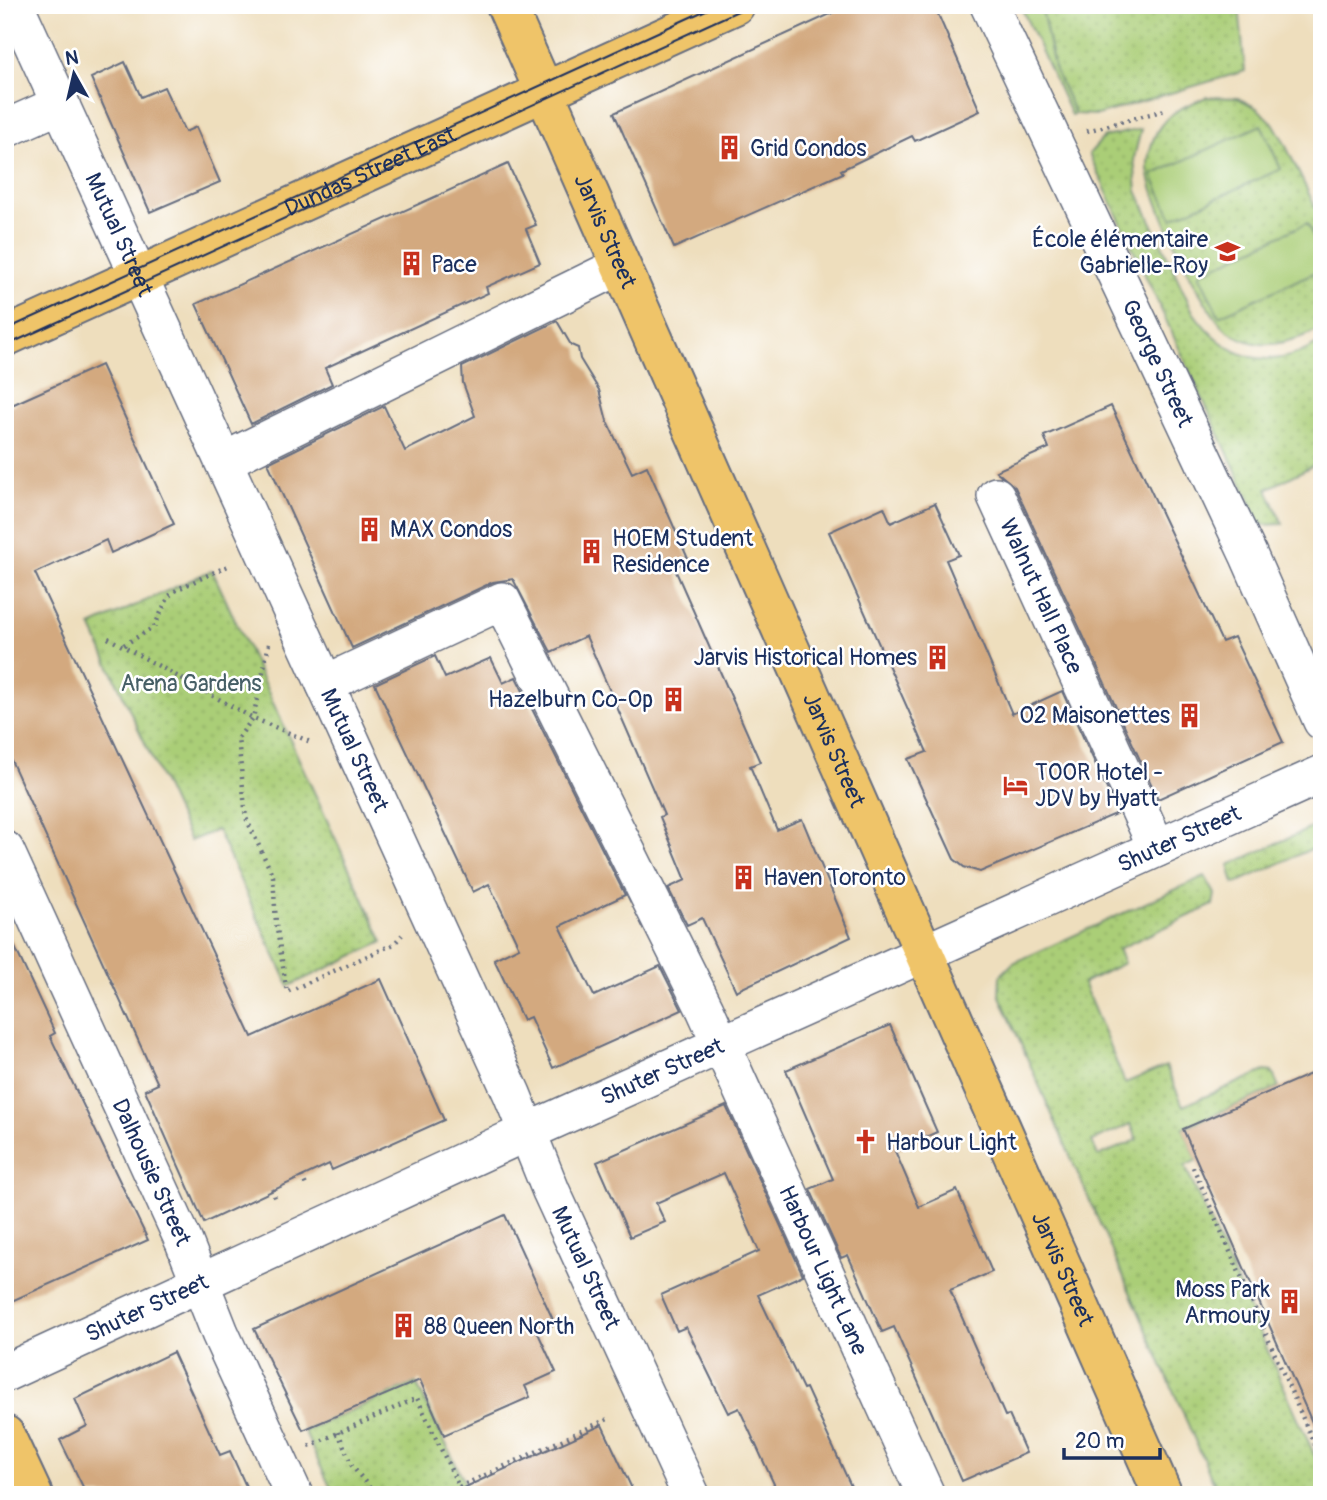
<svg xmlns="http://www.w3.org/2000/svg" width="1327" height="1500" viewBox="0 0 1327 1500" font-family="Pangolin,sans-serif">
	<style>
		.grass { fill: url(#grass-dots); stroke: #627e6a; stroke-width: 2; fill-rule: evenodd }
		.garden { fill: #aace77; stroke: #627e6a; stroke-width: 2 }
		.building { fill: #d3a97f }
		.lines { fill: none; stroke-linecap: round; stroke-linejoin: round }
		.minor-casing { stroke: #656c7f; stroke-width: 40 }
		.major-casing { stroke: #656c7f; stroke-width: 42 }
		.path { stroke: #656c7f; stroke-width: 4.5; stroke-dasharray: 2 5; stroke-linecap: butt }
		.minor { stroke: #fff; stroke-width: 37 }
		.major { stroke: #efc469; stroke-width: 38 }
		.tram { stroke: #1b2f5e; stroke-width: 2 }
		.labels { text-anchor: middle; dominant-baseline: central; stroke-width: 5; stroke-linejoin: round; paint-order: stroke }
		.poi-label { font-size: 23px; fill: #1b2f5e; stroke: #fff; text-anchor: start }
		.street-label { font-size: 23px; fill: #1b2f5e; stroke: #fff }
		.park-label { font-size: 23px; fill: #465f66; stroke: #fff }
	</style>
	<defs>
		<pattern id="grass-dots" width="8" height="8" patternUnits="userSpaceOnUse" patternTransform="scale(1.75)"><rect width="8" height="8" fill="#aace77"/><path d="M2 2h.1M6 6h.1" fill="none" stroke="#92b169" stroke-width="1.8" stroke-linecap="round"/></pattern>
	</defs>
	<rect width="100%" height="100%" fill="#fff"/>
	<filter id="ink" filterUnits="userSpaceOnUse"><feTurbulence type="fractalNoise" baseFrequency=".0143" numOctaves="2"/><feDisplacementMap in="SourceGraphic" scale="14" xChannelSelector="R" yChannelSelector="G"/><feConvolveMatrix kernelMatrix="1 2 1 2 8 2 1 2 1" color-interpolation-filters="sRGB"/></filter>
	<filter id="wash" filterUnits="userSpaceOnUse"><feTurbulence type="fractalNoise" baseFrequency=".00686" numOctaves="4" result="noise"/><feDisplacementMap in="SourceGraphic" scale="28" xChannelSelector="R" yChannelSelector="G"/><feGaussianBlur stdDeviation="1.57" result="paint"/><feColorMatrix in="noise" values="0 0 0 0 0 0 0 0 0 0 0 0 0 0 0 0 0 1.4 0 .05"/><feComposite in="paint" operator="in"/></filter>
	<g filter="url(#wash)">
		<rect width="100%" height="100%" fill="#eedebd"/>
		<path class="grass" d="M 1041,5 L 1239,5 L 1245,71 L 1097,115 L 1075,114 L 1054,68 Z
			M 1207,97 L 1238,98 L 1257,108 L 1273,123 L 1283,140 L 1322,221 L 1322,325 C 1314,334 1299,338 1288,341 C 1265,347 1249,345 1228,331 C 1205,316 1150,198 1148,169 C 1147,156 1153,135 1162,124 C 1172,110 1192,103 1207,97 Z
			M 1141,129 L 1134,158 L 1137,191 L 1193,312 C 1227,360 1271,374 1322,341 L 1322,461 L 1267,489 L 1283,524 L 1261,525 L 1089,154 L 1104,137 Z
			M 212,570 L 383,942 L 289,986 L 217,830 L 190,841 L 91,626 Z
			M 1322,823 L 1322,844 L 1234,884 L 1229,865 Z
			M 1205,876 L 1215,894 L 1213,905 L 1118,949 L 1124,963 L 1083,983 L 1125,1083 L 1166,1066 L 1183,1106 L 1265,1071 L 1272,1072 L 1279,1087 L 1183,1128 L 1197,1160 L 1185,1166 L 1322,1472 L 1322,1495 L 1219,1495 L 999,994 L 1000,976 L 1013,963 ZM 1131,1124 L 1137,1140 L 1098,1156 L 1092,1141 Z
			M 416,1383 L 471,1495 L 334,1495 L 304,1431 Z"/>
		<path class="garden" d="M 1020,5 L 1041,5 L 1054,68 L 1075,114 L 1071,115 Z
			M 1261,125 L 1281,169 L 1172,218 L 1152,175 Z
			M 1307,223 L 1322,256 L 1322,269 L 1219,316 L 1199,274 Z"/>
		<g id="blocks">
			<path class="building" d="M 850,5 L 934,5 L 980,111 L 915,141 L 912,136 L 841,170 L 843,173 L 674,248 L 614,113 Z
				M 125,62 L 141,97 L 164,87 L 185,132 L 196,127 L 220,182 L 150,212 L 91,78 Z
				M 508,164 L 536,225 L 526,229 L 540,263 L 486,287 L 488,293 L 325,368 L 332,384 L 251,424 L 196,304 Z
				M 557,321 L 571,345 L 578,348 L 580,359 L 599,390 L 607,421 L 632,473 L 647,466 L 689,561 L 674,567 L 760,762 L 750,766 L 777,830 L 802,819 L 851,937 L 736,991 L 702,918 L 687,925 L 668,888 L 686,880 L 660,817 L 664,815 L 586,636 L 551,652 L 513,579 L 493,582 L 352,648 L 268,463 L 384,406 L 405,451 L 475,416 L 463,383 L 462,367 Z
				M 101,365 L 174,524 L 111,553 L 106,540 L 35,573 L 252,1037 L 381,979 L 444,1120 L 332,1170 L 329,1164 L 204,1223 L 145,1090 L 158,1084 L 5,747 L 5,408 Z
				M 1111,406 L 1222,642 L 1234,637 L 1283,742 L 1158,799 L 1015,487 L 996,471 L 1049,448 L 1044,436 Z
				M 935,503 L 959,555 L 946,560 L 1012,714 L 1062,691 L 1118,813 L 980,872 L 964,867 L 954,859 L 908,759 L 927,752 L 829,532 L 884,507 L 891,523 Z
				M 435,656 L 445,678 L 491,658 L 503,683 L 516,677 L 625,895 L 560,926 L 594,996 L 660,966 L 682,1010 L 553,1068 L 530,1017 L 523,1020 L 494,959 L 519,947 L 489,884 L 473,892 L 375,684 Z
				M 5,926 L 55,1033 L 50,1036 L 148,1240 L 5,1304 Z
				M 890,1025 L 937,1132 L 895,1151 L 919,1207 L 957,1190 L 992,1272 L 950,1290 L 1005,1416 L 1009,1415 L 1026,1453 L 962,1481 L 894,1327 L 882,1332 L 848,1255 L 841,1258 L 810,1189 L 833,1179 L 786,1070 Z
				M 1322,1069 L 1322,1445 L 1183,1129 Z
				M 726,1106 L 803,1275 L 758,1295 L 803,1389 L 806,1388 L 855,1495 L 779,1495 L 739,1408 L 728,1413 L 686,1327 L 677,1331 L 661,1295 L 759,1251 L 724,1173 L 656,1203 L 665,1222 L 630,1237 L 597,1162 Z
				M 505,1215 L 555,1324 L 537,1331 L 556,1372 L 525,1386 L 530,1397 L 444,1435 L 420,1380 L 303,1430 L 254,1329 Z
				M 173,1352 L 220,1455 L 230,1451 L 250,1495 L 87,1495 L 60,1440 L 87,1426 L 75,1399 Z
				M 602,1425 L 635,1495 L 448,1495 Z"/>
		</g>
	</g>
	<g filter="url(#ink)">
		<use href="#blocks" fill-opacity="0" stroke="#656c7f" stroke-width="2"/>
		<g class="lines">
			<defs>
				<g id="minor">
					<path id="s1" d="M 15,5 L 512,1094 L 551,1191 L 691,1495"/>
					<path id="s2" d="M 989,5 L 1248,554 L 1322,721"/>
					<path d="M 5,129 L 61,104"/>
					<path d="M 224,461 L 620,266"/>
					<path id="s3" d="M 996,496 L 1157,848"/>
					<path id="s4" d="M 325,684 L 502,601 L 705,1009 L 926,1495"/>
					<path id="s5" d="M 5,850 L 184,1242 L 220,1333 L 294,1495"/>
					<path id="s6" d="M 5,1373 L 527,1132 L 1322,774"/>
				</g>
				<g id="major">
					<path id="s7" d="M 506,5 L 1163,1495"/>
					<path id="s8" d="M 5,337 L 735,5"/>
					<path d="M 5,1435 L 33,1495"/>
				</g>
			</defs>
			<use href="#minor" class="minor-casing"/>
			<use href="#major" class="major-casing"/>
			<path class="path" d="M 1087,131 L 1165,110
				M 108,638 L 253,718 L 313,743
				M 269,644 L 253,718 L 238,738 L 246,818 L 273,876 L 276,923 L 287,992 L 394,944 L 402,935
				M 124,645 L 154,627 L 169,596 L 178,589 L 230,565
				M 1193,1167 L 1322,1462
				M 302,1176 L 307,1188
				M 272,1189 L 276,1201
				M 338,1432 L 352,1466 L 370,1488 L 407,1495
				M 309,1446 L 417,1398 L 459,1487 L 456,1495
				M 459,1487 L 610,1418"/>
			<use href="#minor" class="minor"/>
			<use href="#major" class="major"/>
			<path class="tram" d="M 5,330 L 717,5
				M 5,346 L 751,5"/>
		</g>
	</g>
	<defs>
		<symbol id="building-bare" viewBox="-9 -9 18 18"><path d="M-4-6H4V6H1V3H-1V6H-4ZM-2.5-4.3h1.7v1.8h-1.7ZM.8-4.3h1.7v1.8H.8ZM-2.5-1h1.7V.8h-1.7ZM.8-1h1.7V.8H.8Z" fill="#c8321e" stroke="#fff" stroke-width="2.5" paint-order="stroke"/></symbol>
		<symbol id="school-bare" viewBox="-9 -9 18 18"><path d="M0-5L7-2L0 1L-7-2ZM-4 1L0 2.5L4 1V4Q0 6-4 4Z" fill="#c8321e" stroke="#fff" stroke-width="2.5" paint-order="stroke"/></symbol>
		<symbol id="hotel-bare" viewBox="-9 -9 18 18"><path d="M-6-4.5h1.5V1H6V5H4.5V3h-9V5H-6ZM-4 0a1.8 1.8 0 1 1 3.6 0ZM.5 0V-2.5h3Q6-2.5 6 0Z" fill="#c8321e" stroke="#fff" stroke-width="2.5" paint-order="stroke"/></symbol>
		<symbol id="church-bare" viewBox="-9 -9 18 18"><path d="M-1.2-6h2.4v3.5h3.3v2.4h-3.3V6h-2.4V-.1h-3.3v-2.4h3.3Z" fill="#c8321e" stroke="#fff" stroke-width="2.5" paint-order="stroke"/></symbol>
	</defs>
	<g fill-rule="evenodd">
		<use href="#building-bare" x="712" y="130" width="35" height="35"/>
		<use href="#school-bare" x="1210" y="234" width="35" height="35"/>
		<use href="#building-bare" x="394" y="246" width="35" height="35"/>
		<use href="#building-bare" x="352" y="512" width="35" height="35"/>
		<use href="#building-bare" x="574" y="534" width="35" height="35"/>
		<use href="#building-bare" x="920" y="640" width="35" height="35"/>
		<use href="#building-bare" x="656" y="682" width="35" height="35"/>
		<use href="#building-bare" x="1172" y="698" width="35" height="35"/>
		<use href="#hotel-bare" x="998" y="768" width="35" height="35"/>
		<use href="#building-bare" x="726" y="860" width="35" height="35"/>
		<use href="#church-bare" x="848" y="1124" width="35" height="35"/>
		<use href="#building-bare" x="1272" y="1284" width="35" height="35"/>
		<use href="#building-bare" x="386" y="1308" width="35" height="35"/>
	</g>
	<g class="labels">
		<g class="poi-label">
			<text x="750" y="148">Grid Condos</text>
			<text x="1208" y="239" text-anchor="end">École élémentaire<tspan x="1208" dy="26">Gabrielle-Roy</tspan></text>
			<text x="431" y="264">Pace</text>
			<text x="390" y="529">MAX Condos</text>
			<text x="612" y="538">HOEM Student<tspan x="612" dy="26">Residence</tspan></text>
			<text x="917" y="657" text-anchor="end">Jarvis Historical Homes</text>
			<text x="653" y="699" text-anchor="end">Hazelburn Co-Op</text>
			<text x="1170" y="715" text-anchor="end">O2 Maisonettes</text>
			<text x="1035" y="772">TOOR Hotel -<tspan x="1035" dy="26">JDV by Hyatt</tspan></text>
			<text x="763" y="877">Haven Toronto</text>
			<text x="886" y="1142">Harbour Light</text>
			<text x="1270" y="1289" text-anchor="end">Moss Park<tspan x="1270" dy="26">Armoury</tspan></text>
			<text x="424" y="1326">88 Queen North</text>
		</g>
		<g class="street-label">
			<text stroke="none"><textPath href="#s8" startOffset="401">Dundas Street East</textPath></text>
			<text stroke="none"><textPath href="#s7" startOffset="247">Jarvis Street</textPath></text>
			<text stroke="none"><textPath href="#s1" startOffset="252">Mutual Street</textPath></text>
			<text stroke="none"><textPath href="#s2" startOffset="396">George Street</textPath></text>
			<text stroke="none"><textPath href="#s3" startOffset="110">Walnut Hall Place</textPath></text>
			<text stroke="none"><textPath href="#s1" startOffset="819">Mutual Street</textPath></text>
			<text stroke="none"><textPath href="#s7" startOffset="814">Jarvis Street</textPath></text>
			<text stroke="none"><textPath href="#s6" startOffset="1290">Shuter Street</textPath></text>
			<text stroke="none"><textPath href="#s6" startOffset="723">Shuter Street</textPath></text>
			<text stroke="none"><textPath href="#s5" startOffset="354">Dalhousie Street</textPath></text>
			<text stroke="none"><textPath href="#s1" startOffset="1386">Mutual Street</textPath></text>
			<text stroke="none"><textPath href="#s4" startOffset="938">Harbour Light Lane</textPath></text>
			<text stroke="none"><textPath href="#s7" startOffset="1381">Jarvis Street</textPath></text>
			<text stroke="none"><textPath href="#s6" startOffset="156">Shuter Street</textPath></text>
		</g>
		<g class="park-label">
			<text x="191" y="683">Arena Gardens</text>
		</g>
	</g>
	<rect width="1327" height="1500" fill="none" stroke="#fff" stroke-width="28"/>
	<g transform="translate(74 74) rotate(352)" stroke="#ffffff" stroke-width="5" paint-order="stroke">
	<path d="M0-5L12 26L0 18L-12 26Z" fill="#1b2f5e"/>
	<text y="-10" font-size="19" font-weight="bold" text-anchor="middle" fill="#1b2f5e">N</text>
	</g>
	<path d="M1064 1448v10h96v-10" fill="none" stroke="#1b2f5e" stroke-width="3.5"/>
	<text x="1075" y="1448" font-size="21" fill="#1b2f5e" stroke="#ffffff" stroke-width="5" paint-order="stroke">20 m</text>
</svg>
